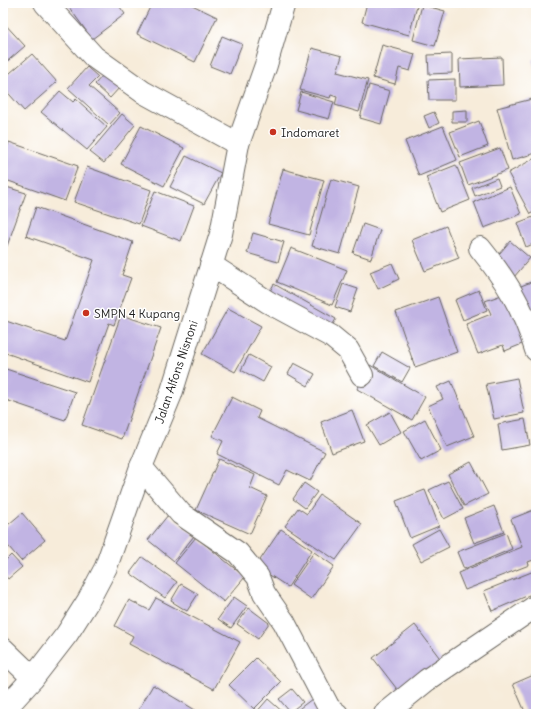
<svg xmlns="http://www.w3.org/2000/svg" width="539" height="717" viewBox="0 0 539 717" font-family="Delius,sans-serif">
	<style>
		.building { fill: #c1b4e3 }
		.lines { fill: none; stroke-linecap: round; stroke-linejoin: round }
		.street-casing { stroke: #69655e; stroke-width: 24 }
		.secondary-casing { stroke: #69655e; stroke-width: 24 }
		.street { stroke: #fff; stroke-width: 22 }
		.secondary { stroke: #fff; stroke-width: 22 }
		.poi-dot { fill: #c8321e; stroke: #fff; stroke-width: 1.5 }
		.labels { text-anchor: middle; dominant-baseline: central; stroke-width: 3; stroke-linejoin: round; paint-order: stroke }
		.poi-label { font-size: 12px; fill: #1c1c1c; stroke: #fff; text-anchor: start }
		.street-label { font-size: 12px; fill: #1c1c1c; stroke: #fff }
	</style>
	<rect width="100%" height="100%" fill="#fff"/>
	<filter id="ink" filterUnits="userSpaceOnUse"><feTurbulence type="fractalNoise" baseFrequency=".025" numOctaves="2"/><feDisplacementMap in="SourceGraphic" scale="8" xChannelSelector="R" yChannelSelector="G"/><feConvolveMatrix kernelMatrix="1 2 1 2 8 2 1 2 1" color-interpolation-filters="sRGB"/></filter>
	<filter id="wash" filterUnits="userSpaceOnUse"><feTurbulence type="fractalNoise" baseFrequency=".012" numOctaves="4" result="noise"/><feDisplacementMap in="SourceGraphic" scale="16" xChannelSelector="R" yChannelSelector="G"/><feGaussianBlur stdDeviation="0.9" result="paint"/><feColorMatrix in="noise" values="0 0 0 0 0 0 0 0 0 0 0 0 0 0 0 0 0 1.4 0 .05"/><feComposite in="paint" operator="in"/></filter>
	<g filter="url(#wash)">
		<rect width="100%" height="100%" fill="#f7ecda"/>
		<g id="blocks">
			<path class="building" d="M 66,3 L 117,3 L 125,14 L 92,39 Z
				M 152,3 L 188,3 L 217,17 L 195,62 L 137,34 Z
				M 367,3 L 418,3 L 409,35 L 362,22 Z
				M 422,5 L 445,11 L 435,46 L 413,40 Z
				M 3,22 L 25,46 L 3,65 Z
				M 222,36 L 242,44 L 230,74 L 210,66 Z
				M 382,45 L 415,54 L 410,71 L 399,68 L 395,84 L 373,78 Z
				M 312,48 L 342,56 L 337,72 L 368,80 L 359,112 L 335,105 L 337,97 L 331,95 L 330,98 L 300,90 Z
				M 32,54 L 57,82 L 24,111 L 3,87 L 3,79 Z
				M 452,54 L 452,73 L 429,74 L 428,55 Z
				M 502,57 L 503,85 L 460,87 L 459,59 Z
				M 536,58 L 536,70 L 532,60 Z
				M 87,67 L 98,77 L 89,86 L 120,113 L 109,125 L 68,88 Z
				M 104,74 L 120,87 L 110,98 L 95,84 Z
				M 455,79 L 455,100 L 429,100 L 428,80 Z
				M 369,85 L 390,91 L 381,124 L 360,118 Z
				M 60,91 L 73,102 L 76,99 L 107,127 L 87,150 L 41,112 Z
				M 301,92 L 334,102 L 329,119 L 296,110 Z
				M 532,99 L 536,114 L 536,153 L 512,160 L 497,108 Z
				M 467,110 L 467,122 L 452,122 L 452,111 Z
				M 434,112 L 439,123 L 429,128 L 424,116 Z
				M 122,114 L 135,125 L 104,163 L 90,152 Z
				M 479,121 L 488,146 L 460,157 L 450,132 Z
				M 141,126 L 184,148 L 164,186 L 121,164 Z
				M 443,126 L 457,160 L 419,176 L 405,141 Z
				M 9,142 L 78,166 L 65,201 L 3,179 L 3,160 Z
				M 500,148 L 508,170 L 468,185 L 460,163 Z
				M 186,156 L 221,173 L 204,204 L 170,187 Z
				M 535,158 L 536,211 L 530,214 L 508,173 Z
				M 456,165 L 470,200 L 440,212 L 426,177 Z
				M 87,167 L 151,190 L 139,224 L 74,202 Z
				M 283,169 L 324,180 L 309,235 L 268,224 Z
				M 497,178 L 500,186 L 475,196 L 472,188 Z
				M 331,179 L 359,187 L 340,254 L 312,246 Z
				M 3,186 L 26,193 L 7,246 L 3,245 Z
				M 510,187 L 521,214 L 484,228 L 474,202 Z
				M 155,191 L 194,206 L 181,241 L 141,226 Z
				M 36,207 L 133,242 L 122,275 L 131,278 L 114,325 L 109,323 L 88,382 L 3,352 L 3,320 L 65,341 L 94,260 L 26,236 Z
				M 536,216 L 536,243 L 526,247 L 517,223 Z
				M 363,224 L 380,230 L 371,259 L 353,253 Z
				M 446,226 L 459,258 L 425,271 L 412,240 Z
				M 253,233 L 284,242 L 278,262 L 247,253 Z
				M 510,241 L 530,258 L 514,277 L 494,260 Z
				M 291,248 L 347,270 L 332,305 L 277,282 Z
				M 392,263 L 399,279 L 378,289 L 370,272 Z
				M 536,280 L 536,310 L 526,314 L 516,288 Z
				M 274,284 L 336,319 L 329,331 L 267,296 Z
				M 343,284 L 358,289 L 350,312 L 335,307 Z
				M 479,290 L 487,310 L 463,320 L 455,300 Z
				M 507,293 L 527,342 L 505,351 L 503,345 L 478,354 L 466,324 L 491,314 L 485,301 Z
				M 438,297 L 457,352 L 415,367 L 396,312 Z
				M 228,308 L 261,326 L 235,372 L 202,354 Z
				M 121,315 L 161,328 L 122,439 L 82,425 Z
				M 382,352 L 410,368 L 402,382 L 374,366 Z
				M 249,355 L 271,367 L 263,382 L 241,370 Z
				M 294,363 L 315,374 L 308,386 L 288,374 Z
				M 370,365 L 425,397 L 412,420 L 357,389 Z
				M 3,368 L 75,392 L 65,420 L 3,399 Z
				M 517,378 L 524,413 L 494,419 L 486,384 Z
				M 451,381 L 474,436 L 447,447 L 428,406 L 443,399 L 437,387 Z
				M 232,397 L 260,411 L 257,418 L 325,452 L 310,481 L 287,470 L 279,485 L 217,454 L 223,441 L 212,436 Z
				M 352,410 L 364,441 L 332,453 L 321,422 Z
				M 390,412 L 401,432 L 379,445 L 367,425 Z
				M 425,419 L 441,450 L 421,461 L 404,431 Z
				M 525,419 L 530,445 L 502,450 L 498,424 Z
				M 219,459 L 255,475 L 250,488 L 267,496 L 250,534 L 196,510 Z
				M 471,462 L 488,494 L 464,506 L 448,474 Z
				M 448,481 L 463,509 L 444,519 L 429,490 Z
				M 304,483 L 317,492 L 305,508 L 293,499 Z
				M 425,490 L 439,526 L 410,538 L 396,501 Z
				M 320,495 L 362,524 L 336,560 L 285,526 L 298,508 L 307,514 Z
				M 494,506 L 504,532 L 474,543 L 464,518 Z
				M 536,509 L 536,559 L 528,562 L 529,565 L 465,590 L 458,573 L 522,547 L 511,519 Z
				M 22,513 L 45,540 L 21,561 L 3,540 L 3,529 Z
				M 168,515 L 194,536 L 174,561 L 148,540 Z
				M 281,529 L 312,550 L 288,587 L 256,566 Z
				M 439,529 L 449,547 L 421,561 L 412,544 Z
				M 506,533 L 512,549 L 464,569 L 457,552 Z
				M 196,537 L 245,577 L 224,602 L 175,563 Z
				M 314,552 L 334,566 L 311,599 L 291,585 Z
				M 11,555 L 22,567 L 8,579 L 3,573 L 3,563 Z
				M 142,557 L 177,582 L 165,598 L 130,573 Z
				M 534,571 L 536,575 L 536,592 L 492,611 L 484,591 Z
				M 181,584 L 198,594 L 187,611 L 171,601 Z
				M 234,597 L 247,606 L 231,628 L 218,619 Z
				M 156,598 L 240,642 L 214,689 L 129,644 L 133,636 L 115,626 L 129,600 L 149,610 Z
				M 249,608 L 269,623 L 258,639 L 237,624 Z
				M 415,625 L 442,661 L 400,693 L 373,658 Z
				M 256,658 L 281,682 L 254,709 L 229,685 Z
				M 536,674 L 536,714 L 526,714 L 513,684 Z
				M 153,685 L 202,714 L 136,714 Z
				M 292,689 L 303,702 L 290,712 L 279,699 Z
				M 268,699 L 285,714 L 255,714 Z
				M 312,699 L 322,714 L 299,714 L 296,711 Z"/>
		</g>
	</g>
	<g filter="url(#ink)">
		<use href="#blocks" fill-opacity="0" stroke="#69655e" stroke-width="1"/>
		<g class="lines">
			<defs>
				<path id="street" d="M 45,3 L 94,57 L 143,92 L 238,144
					M 480,248 C 506,280 524,309 536,350
					M 211,265 L 268,302 L 331,336 L 348,350 L 362,375
					M 141,467 L 181,514 L 238,553 L 258,577 L 264,593 L 284,622 L 329,708 L 337,714
					M 3,649 L 33,678
					M 385,714 L 427,680 L 536,606"/>
				<path id="secondary" d="M 3,711 L 33,678 L 67,634 L 88,601 L 106,567 L 141,467 L 171,394 L 221,234 L 238,144 L 266,65 L 284,3"/>
			</defs>
			<use href="#street" class="street-casing"/>
			<use href="#secondary" class="secondary-casing"/>
			<use href="#street" class="street"/>
			<use href="#secondary" class="secondary"/>
		</g>
	</g>
	<g class="poi-dot">
		<circle cx="273" cy="132" r="4"/>
		<circle cx="86" cy="313" r="4"/>
	</g>
	<g class="labels">
		<g class="poi-label">
			<text x="281" y="132">Indomaret</text>
			<text x="94" y="313">SMPN 4 Kupang</text>
		</g>
		<g class="street-label">
			<text transform="translate(176 372) rotate(-71)">Jalan Alfons Nisnoni</text>
		</g>
	</g>
	<rect width="539" height="717" fill="none" stroke="#fff" stroke-width="16"/>
</svg>
